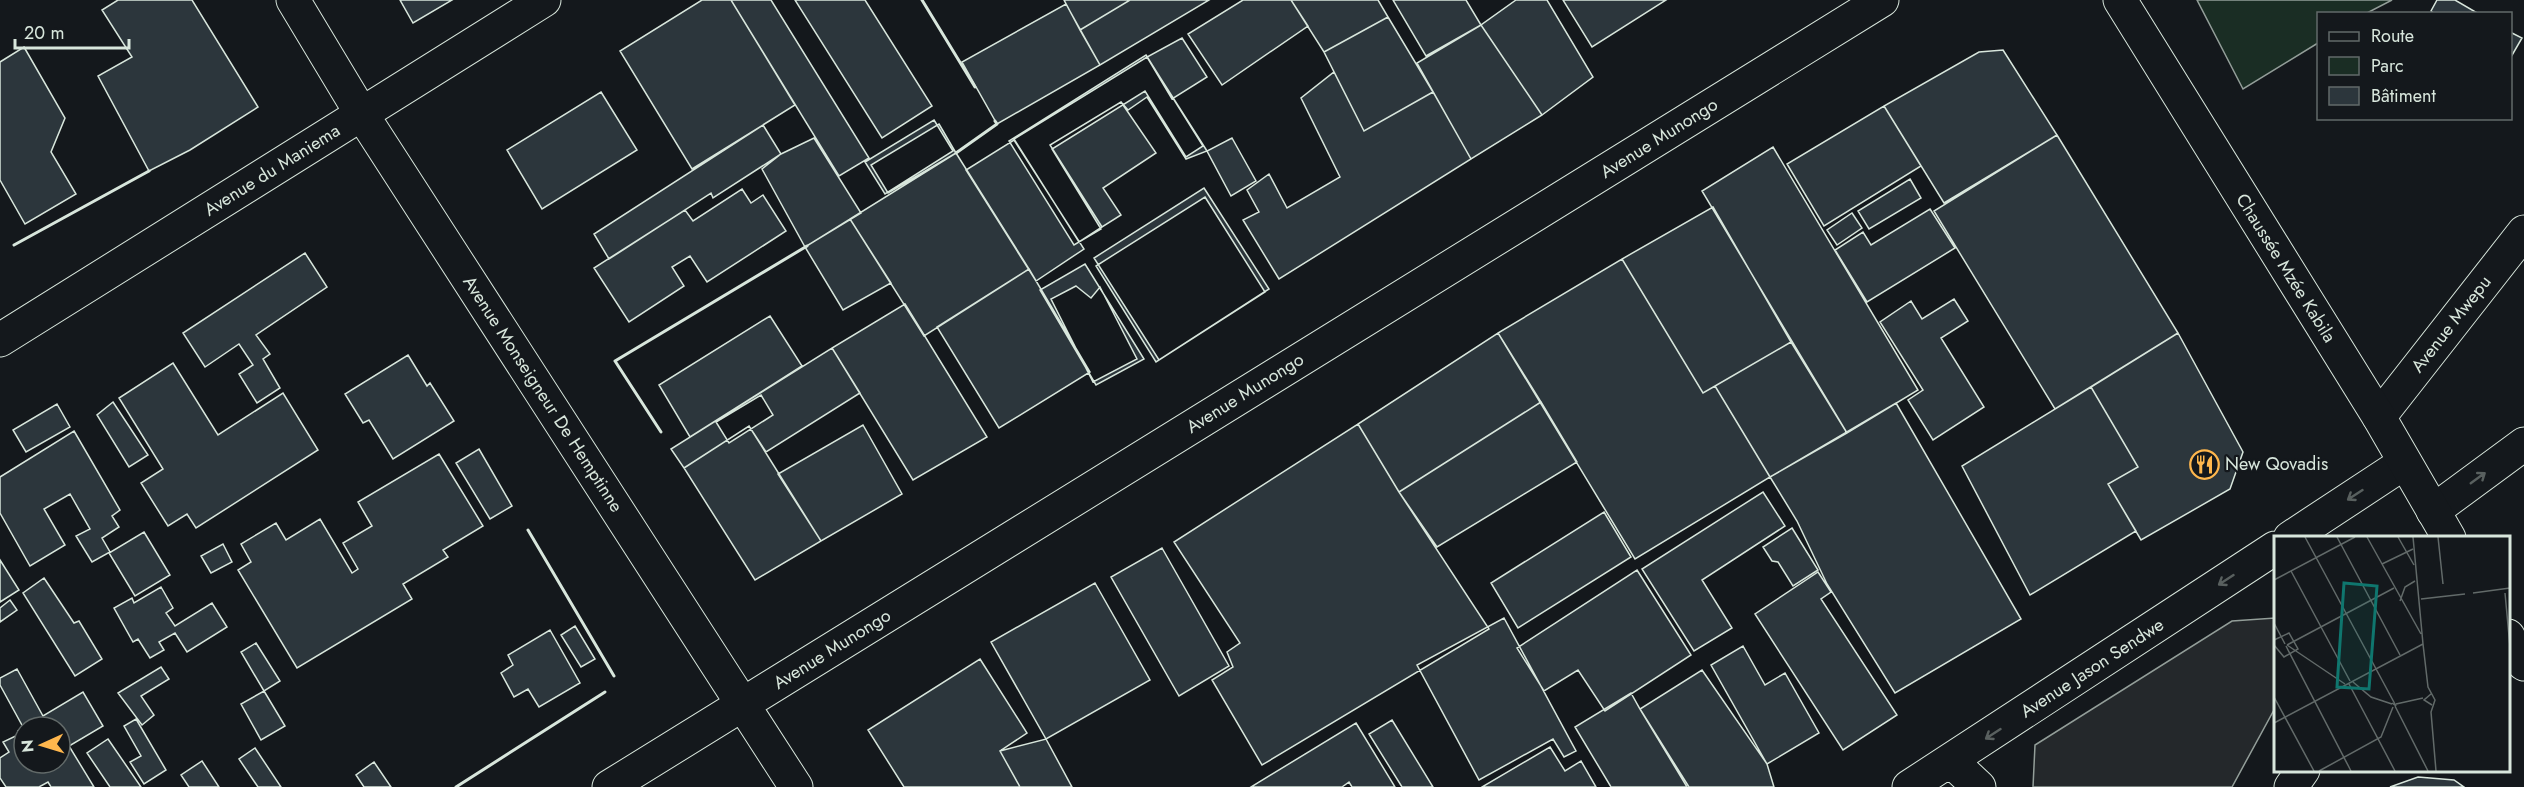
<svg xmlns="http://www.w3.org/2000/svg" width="2524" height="787" viewBox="0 0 2524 787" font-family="Jost,sans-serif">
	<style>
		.green { fill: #1a2d24; stroke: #939e99; stroke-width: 1.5 }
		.parking { fill: #24282b; stroke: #939e99; stroke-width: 1.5 }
		.building { fill: #2c363c; stroke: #d8e6dc; stroke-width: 1.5; fill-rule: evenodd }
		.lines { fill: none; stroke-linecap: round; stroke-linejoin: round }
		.minor-casing { stroke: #d8e6dc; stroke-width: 35 }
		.major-casing { stroke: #d8e6dc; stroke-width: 35 }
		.highway-casing { stroke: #d8e6dc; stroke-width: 35 }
		.minor { stroke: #14181c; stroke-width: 33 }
		.major { stroke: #14181c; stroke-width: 33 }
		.highway { stroke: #14181c; stroke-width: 33 }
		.wall { stroke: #d8e6dc; stroke-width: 3 }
		.oneway { stroke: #59605f }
		.labels { text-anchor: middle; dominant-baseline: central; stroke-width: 4.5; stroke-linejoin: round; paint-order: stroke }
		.street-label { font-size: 18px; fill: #d8e6dc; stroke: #14181c }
		.poi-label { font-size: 18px; fill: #d8e6dc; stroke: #14181c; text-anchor: start }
		.inset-road { fill: none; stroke: #626a69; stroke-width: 1.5 }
		.view { fill: #0f766e; fill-opacity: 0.15; stroke: #0f766e; stroke-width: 3 }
		.inset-edge { fill: none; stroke: #d8e6dc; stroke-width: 3 }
	</style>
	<rect width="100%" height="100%" fill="#14181c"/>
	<path class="green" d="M 2197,0 L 2392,0 L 2367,13 L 2318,14 L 2318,43 L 2243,89 Z"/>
	<path class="parking" d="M 2275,618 L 2275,708 L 2232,787 L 2033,787 L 2035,745 L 2232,621 Z"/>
	<path class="building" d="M 118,0 L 192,0 L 258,107 L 190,150 L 149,171 L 98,76 L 132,57 L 102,10 Z
		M 400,0 L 452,0 L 413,23 Z
		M 702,0 L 731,0 L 795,105 L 692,169 L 620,51 Z
		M 731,0 L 771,0 L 869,158 L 839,176 Z
		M 795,0 L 865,0 L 932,106 L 882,138 Z
		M 1064,0 L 1130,0 L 1080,30 Z
		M 1130,0 L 1209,0 L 1100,65 L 1080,30 Z
		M 1243,0 L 1291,0 L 1308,26 L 1222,85 L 1188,34 Z
		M 1291,0 L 1378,0 L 1388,17 L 1324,52 Z
		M 1393,0 L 1466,0 L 1481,25 L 1426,56 Z
		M 1516,0 L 1547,0 L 1593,77 L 1542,115 L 1481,25 Z
		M 1563,0 L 1666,0 L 1592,47 Z
		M 2437,0 L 2455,0 L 2479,14 L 2435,14 L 2431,11 Z
		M 1066,4 L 1100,65 L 997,124 L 962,62 Z
		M 1388,17 L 1433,92 L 1364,131 L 1324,52 Z
		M 1481,25 L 1542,115 L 1471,159 L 1417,63 Z
		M 2510,32 L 2522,38 L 2511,57 L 2510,57 Z
		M 1182,38 L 1207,77 L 1172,99 L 1147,57 Z
		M 24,47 L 65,118 L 51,152 L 76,194 L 25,224 L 0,180 L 0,62 Z
		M 2003,50 L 2057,135 L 1944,203 L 1884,106 L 1979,52 Z
		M 1146,55 L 1203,146 L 1186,157 L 1145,91 L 1052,149 L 1101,229 L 1074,245 L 1009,141 Z
		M 1147,57 L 1207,151 L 1186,159 L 1147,97 L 1128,110 L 1121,102 L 1050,145 L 1102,227 L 1079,242 L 1014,139 Z
		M 1334,72 L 1364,131 L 1433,92 L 1471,159 L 1279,279 L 1243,220 L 1259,212 L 1247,190 L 1269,174 L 1287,208 L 1340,177 L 1301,98 Z
		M 601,92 L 637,150 L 542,209 L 507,150 Z
		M 1121,102 L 1156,153 L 1103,188 L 1121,215 L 1102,227 L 1050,145 Z
		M 1884,106 L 1921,166 L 1824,226 L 1787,164 Z
		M 934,120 L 953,151 L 885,194 L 865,162 Z
		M 939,124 L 956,153 L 888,193 L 871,165 Z
		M 763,125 L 781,154 L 713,198 L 711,193 L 609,259 L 594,234 Z
		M 2057,135 L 2178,333 L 2055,409 L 1934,211 Z
		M 814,138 L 861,213 L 805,247 L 762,169 L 781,154 Z
		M 1232,138 L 1256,181 L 1231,196 L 1207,151 Z
		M 1014,140 L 1084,249 L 1036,281 L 966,170 Z
		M 1773,147 L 1918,390 L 1847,433 L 1702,191 Z
		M 956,153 L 1029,269 L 924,336 L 850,219 Z
		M 1910,179 L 1921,198 L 1869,229 L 1858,211 Z
		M 1204,188 L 1269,289 L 1159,360 L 1094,258 Z
		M 742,189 L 751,203 L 763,195 L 786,231 L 707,282 L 690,256 L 672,267 L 684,286 L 629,322 L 594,268 L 685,210 L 693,221 Z
		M 1205,197 L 1265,292 L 1156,362 L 1096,266 Z
		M 1713,207 L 1791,342 L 1703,393 L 1622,259 Z
		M 1930,209 L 1955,248 L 1867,302 L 1835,250 L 1863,232 L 1871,245 Z
		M 1852,213 L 1862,228 L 1837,245 L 1827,230 Z
		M 850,219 L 891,283 L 843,310 L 805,247 Z
		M 305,253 L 327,287 L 256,335 L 270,354 L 263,359 L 280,388 L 257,403 L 239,374 L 253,365 L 239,344 L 205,367 L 183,333 Z
		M 1622,259 L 1703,393 L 1715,386 L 1770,477 L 1635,559 L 1498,333 Z
		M 1085,264 L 1144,359 L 1096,385 L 1040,290 Z
		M 1029,269 L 1090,372 L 999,428 L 937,327 Z
		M 1076,286 L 1091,298 L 1100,287 L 1137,359 L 1093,382 L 1051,299 Z
		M 1954,299 L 1968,321 L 1941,338 L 1984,407 L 1933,440 L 1908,400 L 1923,390 L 1880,322 L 1911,301 L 1922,319 Z
		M 905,304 L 987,437 L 913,480 L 832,348 Z
		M 770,316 L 802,366 L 690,437 L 659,385 Z
		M 1498,333 L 1541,402 L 1399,492 L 1358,424 Z
		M 2178,333 L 2243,452 L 2230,489 L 2141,540 L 2108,484 L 2138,467 L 2091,387 Z
		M 1791,342 L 1847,433 L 1770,477 L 1715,386 Z
		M 832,348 L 860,393 L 766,452 L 749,426 L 684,468 L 671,449 Z
		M 408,355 L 427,386 L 430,383 L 454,421 L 393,459 L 369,420 L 363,423 L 345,394 Z
		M 173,363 L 218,435 L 283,393 L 318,450 L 196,528 L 187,514 L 168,526 L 141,483 L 163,469 L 119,398 Z
		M 2091,387 L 2138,467 L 2108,484 L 2136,531 L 2030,595 L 1962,466 Z
		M 761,395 L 773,415 L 729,443 L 716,422 Z
		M 113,402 L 148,455 L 129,467 L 97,415 Z
		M 1541,402 L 1577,462 L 1437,547 L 1399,492 Z
		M 1896,403 L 2021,619 L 1895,693 L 1827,584 L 1797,521 L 1770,477 Z
		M 57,404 L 70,427 L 26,452 L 13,430 Z
		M 1358,424 L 1399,492 L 1489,629 L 1262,765 L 1212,680 L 1233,667 L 1227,652 L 1240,643 L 1174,542 Z
		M 863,425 L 902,494 L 821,541 L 778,474 Z
		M 749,426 L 821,541 L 755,580 L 684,468 Z
		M 74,431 L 120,510 L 112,516 L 119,527 L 102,538 L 110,552 L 92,562 L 76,536 L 90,529 L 70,494 L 44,509 L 65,545 L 30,566 L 0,513 L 0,477 Z
		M 479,449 L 512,506 L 490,519 L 456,463 Z
		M 439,454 L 483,526 L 443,550 L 448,557 L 403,584 L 412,599 L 297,668 L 238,570 L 251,562 L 241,544 L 276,523 L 286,540 L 320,519 L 352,573 L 358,569 L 343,543 L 372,526 L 358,502 Z
		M 1763,492 L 1785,526 L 1702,580 L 1732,628 L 1694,651 L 1642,569 Z
		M 1604,512 L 1631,557 L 1518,628 L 1491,583 Z
		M 1792,528 L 1818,570 L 1793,586 L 1778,562 L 1772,561 L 1763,547 Z
		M 144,532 L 170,575 L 135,596 L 109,553 Z
		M 223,544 L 232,562 L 211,573 L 201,556 Z
		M 1162,548 L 1229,666 L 1179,696 L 1111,577 Z
		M 0,560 L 19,590 L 0,602 Z
		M 1637,570 L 1691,655 L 1605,711 L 1578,670 L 1544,691 L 1517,648 Z
		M 1818,572 L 1831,592 L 1821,599 L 1897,715 L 1843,750 L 1755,614 Z
		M 44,578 L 74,623 L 79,621 L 102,659 L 75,676 L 23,593 Z
		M 1095,583 L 1150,680 L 1046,739 L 991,642 Z
		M 161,587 L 173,608 L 166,613 L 175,626 L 212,603 L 227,627 L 187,652 L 175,633 L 159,642 L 164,650 L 150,658 L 138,639 L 133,642 L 114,608 L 132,598 L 134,603 Z
		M 10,600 L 17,610 L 0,622 L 0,608 Z
		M 1504,618 L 1576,751 L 1564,757 L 1553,739 L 1479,780 L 1417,665 Z
		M 575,626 L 595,659 L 581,667 L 561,635 Z
		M 550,630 L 580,683 L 539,707 L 528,689 L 514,697 L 501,673 L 513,665 L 508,655 Z
		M 256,643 L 280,681 L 264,691 L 241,652 Z
		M 1743,646 L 1765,685 L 1785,673 L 1819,733 L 1767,764 L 1711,665 Z
		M 980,659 L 1027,733 L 1000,751 L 1020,787 L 904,787 L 868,730 Z
		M 161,667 L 169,679 L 141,696 L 154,715 L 142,725 L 118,693 Z
		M 17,669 L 43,716 L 83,692 L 103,726 L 69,746 L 94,787 L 51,787 L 48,782 L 39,787 L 6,787 L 0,778 L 0,758 L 9,752 L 3,742 L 20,734 L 18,731 L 23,727 L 0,685 L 0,678 ZM 24,727 L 60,727 L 60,763 L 24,763 Z
		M 1702,670 L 1767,764 L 1774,787 L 1689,787 L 1640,709 Z
		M 264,691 L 285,726 L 261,740 L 241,704 Z
		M 1631,693 L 1640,709 L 1687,787 L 1611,787 L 1575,727 Z
		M 136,719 L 166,770 L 144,784 L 130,762 L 141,756 L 124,726 Z
		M 1392,720 L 1433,787 L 1402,787 L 1369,734 Z
		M 1356,723 L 1395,787 L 1352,787 L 1349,782 L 1342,787 L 1251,787 Z
		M 108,739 L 141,787 L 110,787 L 87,753 Z
		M 1046,739 L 1072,787 L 1020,787 L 1000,751 Z
		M 1550,747 L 1565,771 L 1581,761 L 1596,787 L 1482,787 Z
		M 255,748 L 281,787 L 258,787 L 239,759 Z
		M 202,761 L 219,787 L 189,787 L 181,775 Z
		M 374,762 L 391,787 L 364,787 L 356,775 Z
		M 2418,777 L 2454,780 L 2464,787 L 2390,787 Z"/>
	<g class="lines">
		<defs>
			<path id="minor" d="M 293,0 L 361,113 L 796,787
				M 0,340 L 544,0
				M 2379,417 L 2524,232
				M 2290,538 L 2404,463
				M 1951,761 L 1979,787
				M 609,787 L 1882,0
				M 1909,787 L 2275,548
				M 2291,787 L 2303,770"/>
			<path id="major" d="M 2433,511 L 2524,444"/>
			<path id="highway" d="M 2120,0 L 2379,417 L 2449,538
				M 2508,636 L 2524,664"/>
		</defs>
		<use href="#minor" class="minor-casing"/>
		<use href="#major" class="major-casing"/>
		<use href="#highway" class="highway-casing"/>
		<use href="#minor" class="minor"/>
		<use href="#major" class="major"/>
		<use href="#highway" class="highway"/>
		<path class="wall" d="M 922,0 L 975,87
			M 956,153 L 997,124 L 995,121
			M 14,245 L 149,171
			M 661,432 L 615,361 L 807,246
			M 528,530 L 614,676
			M 456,787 L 605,692"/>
	</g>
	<defs><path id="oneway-shaft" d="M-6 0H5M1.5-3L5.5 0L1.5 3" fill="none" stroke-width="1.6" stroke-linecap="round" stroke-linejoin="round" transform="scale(1.5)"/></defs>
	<g class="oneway">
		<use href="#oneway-shaft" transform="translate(2478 478) rotate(-36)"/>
		<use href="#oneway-shaft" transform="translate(2355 495) rotate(147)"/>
		<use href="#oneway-shaft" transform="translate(2226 580) rotate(147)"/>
		<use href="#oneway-shaft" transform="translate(1993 734) rotate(147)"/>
	</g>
	<defs>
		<symbol id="restaurant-ring" viewBox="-11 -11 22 22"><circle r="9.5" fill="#14181c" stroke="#ffb74d" stroke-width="1.5"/><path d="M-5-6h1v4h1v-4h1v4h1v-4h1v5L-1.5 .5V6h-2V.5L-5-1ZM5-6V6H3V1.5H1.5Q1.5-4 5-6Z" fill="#ffb74d"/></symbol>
	</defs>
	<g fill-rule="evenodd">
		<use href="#restaurant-ring" x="2188" y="448" width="33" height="33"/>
	</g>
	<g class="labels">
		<g class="street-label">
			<text transform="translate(1659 138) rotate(-32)">Avenue Munongo</text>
			<text transform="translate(272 170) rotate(-32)">Avenue du Maniema</text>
			<text transform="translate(2286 268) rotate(58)">Chaussée Mzée Kabila</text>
			<text transform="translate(2451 324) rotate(-52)">Avenue Mwepu</text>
			<text transform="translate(1245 393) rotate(-32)">Avenue Munongo</text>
			<text transform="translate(543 394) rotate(57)">Avenue Monseigneur De Hemptinne</text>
			<text transform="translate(832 649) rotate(-32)">Avenue Munongo</text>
			<text transform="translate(2092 668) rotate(-33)">Avenue Jason Sendwe</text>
		</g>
		<g class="poi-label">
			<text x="2225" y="464">New Qovadis</text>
		</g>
	</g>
	<g transform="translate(2274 536)">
		<rect width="236" height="236" fill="#14181c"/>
		<path class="inset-road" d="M 31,1 L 122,170 L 118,167M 63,1 L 126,119M 93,1 L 147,98M 124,1 L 140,29M 164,1 L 169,48M 108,28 L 139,13M 17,35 L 76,145M 0,44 L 81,1M 199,57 L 236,52M 231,57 L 236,111M 147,63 L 191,58M 126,65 L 131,51 L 141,45M 0,87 L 11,108M 0,104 L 15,97 L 24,113 L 10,121 L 0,109M 149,108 L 154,151 L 161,164 L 157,176 L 162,235M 13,109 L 120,52M 13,109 L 71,148M 12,110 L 77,235M 79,146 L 97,161 L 118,168M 75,148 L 121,235M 157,158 L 150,164 L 158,169M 0,161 L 40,235M 122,168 L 149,162M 121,170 L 154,235M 0,187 L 149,108 L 139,1M 45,235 L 107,201 L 119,171"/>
		<path class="view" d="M 70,47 L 103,50 L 95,153 L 63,151 Z"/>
		<rect width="236" height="236" class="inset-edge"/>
	</g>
	<rect x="2317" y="12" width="195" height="108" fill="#14181c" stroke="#626a69" stroke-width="1.5"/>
	<rect x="2329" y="32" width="30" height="9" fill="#14181c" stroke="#626a69" stroke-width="1.5"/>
	<text x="2371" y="42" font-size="18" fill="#d8e6dc">Route</text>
	<rect x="2329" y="57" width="30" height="18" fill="#1a2d24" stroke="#626a69" stroke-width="1.5"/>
	<text x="2371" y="72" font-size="18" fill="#d8e6dc">Parc</text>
	<rect x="2329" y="87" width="30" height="18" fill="#2c363c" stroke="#626a69" stroke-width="1.5"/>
	<text x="2371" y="102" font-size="18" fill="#d8e6dc">Bâtiment</text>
	<g transform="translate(42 745) rotate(266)"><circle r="28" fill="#14181c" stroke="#626a69" stroke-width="1.5"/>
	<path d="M0-4.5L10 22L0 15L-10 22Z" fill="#ffb74d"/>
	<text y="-9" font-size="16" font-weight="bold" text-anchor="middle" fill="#d8e6dc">N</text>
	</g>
	<path d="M15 39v9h114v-9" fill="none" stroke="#d8e6dc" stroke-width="3"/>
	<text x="24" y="39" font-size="18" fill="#d8e6dc" stroke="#14181c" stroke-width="4.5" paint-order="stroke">20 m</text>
</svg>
